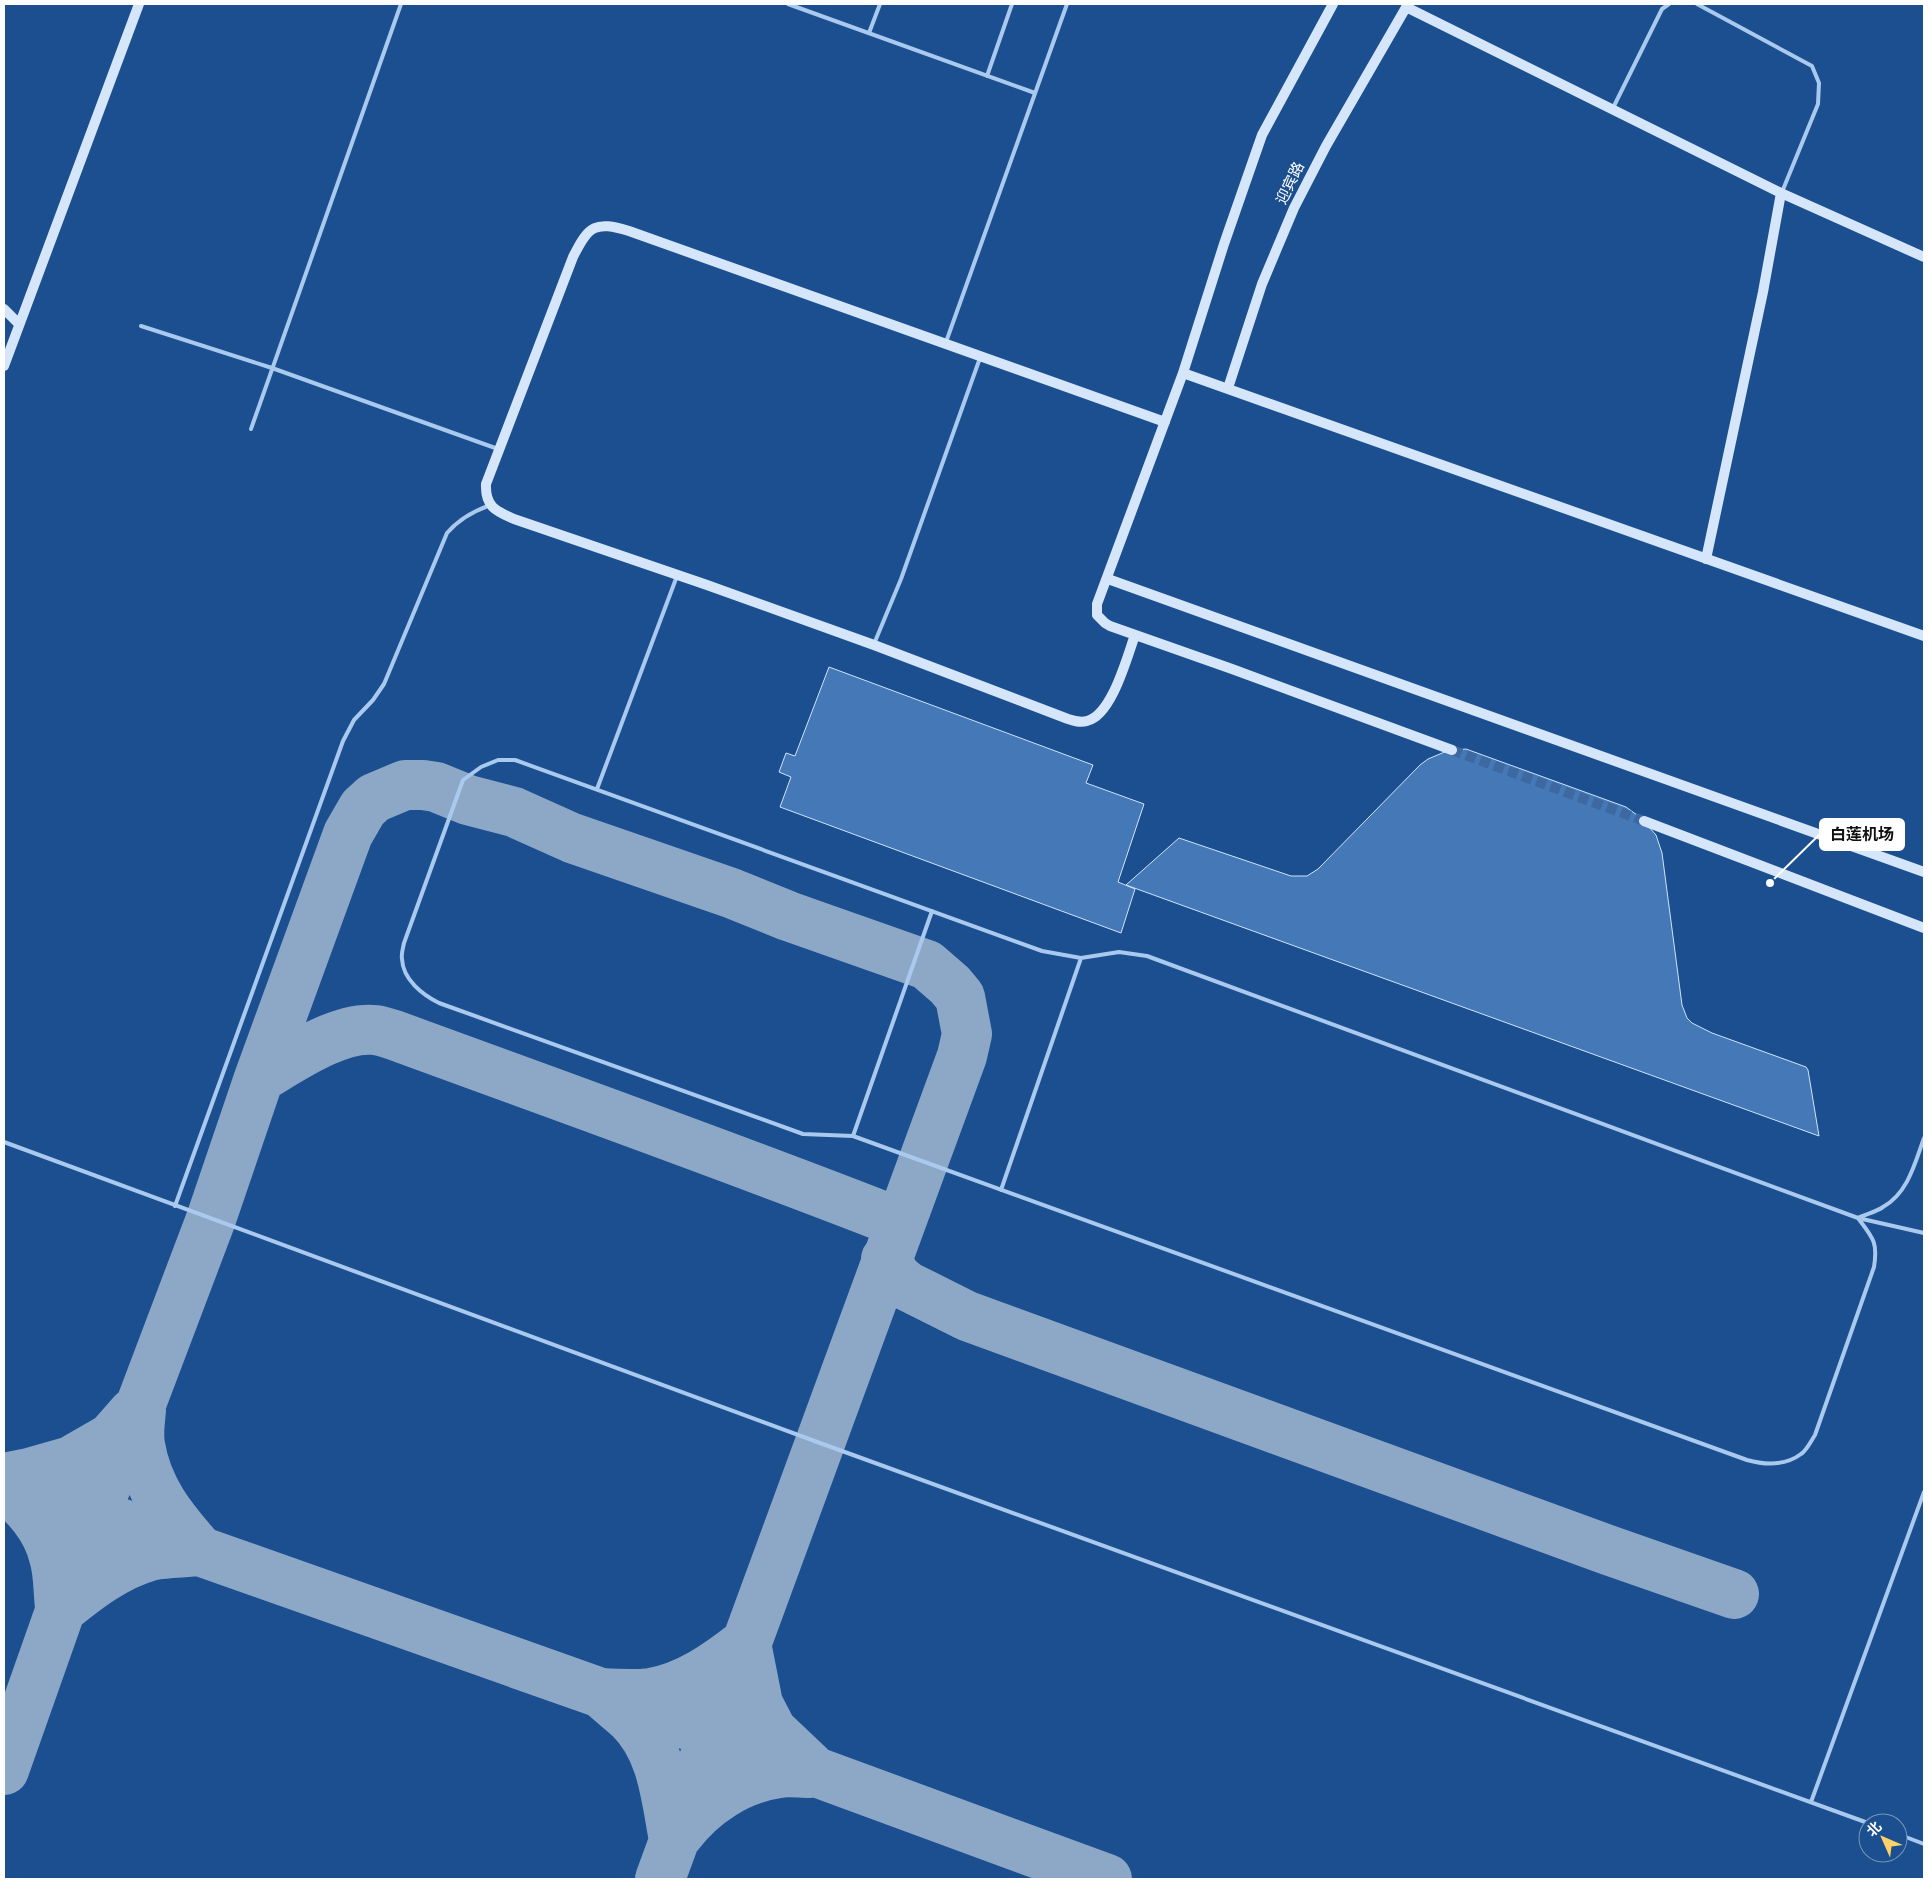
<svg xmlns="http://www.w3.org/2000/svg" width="1928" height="1883" viewBox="0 0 1928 1883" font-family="Rubik,'Noto Sans SC',sans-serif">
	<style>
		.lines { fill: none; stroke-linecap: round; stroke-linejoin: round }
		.taxiway { stroke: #8da7c7; stroke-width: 50 }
		.building { fill: #4478b7; stroke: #cfe3fa }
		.secondary-tunnel { stroke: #3d69a0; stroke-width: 10; stroke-dasharray: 10 5; stroke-linecap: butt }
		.lane { stroke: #a9c9ee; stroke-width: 4 }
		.secondary { stroke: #d6e6fa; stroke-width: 10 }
		.labels { text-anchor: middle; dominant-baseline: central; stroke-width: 5; stroke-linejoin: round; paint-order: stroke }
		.street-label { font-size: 15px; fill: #fff; stroke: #1b4f8f }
		.leader { fill: none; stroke: #fff; stroke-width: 2 }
		.callout-dot { fill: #fff; stroke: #1b4f8f; stroke-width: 2 }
		.callout { fill: #fff; stroke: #fff; stroke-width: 2 }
		.callout-label { font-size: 16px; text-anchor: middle; font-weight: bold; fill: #111 }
	</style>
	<rect width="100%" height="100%" fill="#1b4f8f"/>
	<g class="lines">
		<path class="taxiway" d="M 259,1078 L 348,834 L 363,808 L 374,798 L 405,785 L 423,785 L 436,787 L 468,800 L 514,812 L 572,838 L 731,893 L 788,916 L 927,965 L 950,985 L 960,997 L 967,1034 L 962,1056 L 660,1879
			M 886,1259 L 896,1277 L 907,1286 L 967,1316 L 1608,1550 L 1734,1594
			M 4,1478 L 29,1473 L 71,1461 L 111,1438 L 133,1413
			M 4,1482 L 601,1693 L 1107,1879
			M 4,1486 C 26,1505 47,1527 54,1557 C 59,1573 58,1591 60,1607
			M 60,1610 C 87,1588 115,1566 150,1556 C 165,1552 184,1553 200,1551 C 171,1518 147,1489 140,1445 C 138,1434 140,1421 141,1410
			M 4,1770 L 94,1515 L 141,1404 L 211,1219 L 259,1078 C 290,1060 338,1026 375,1030 C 382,1031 388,1033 394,1035 C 563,1097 732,1157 900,1223
			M 678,1835 C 702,1803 738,1779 779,1773 C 788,1771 800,1773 810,1773
			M 674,1840 C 666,1798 663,1750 630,1718 C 621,1710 611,1702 601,1693 C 618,1694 634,1695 651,1693 C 687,1687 718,1665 746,1643 L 758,1704 L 772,1731 L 810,1767"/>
	</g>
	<path class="building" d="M 829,667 L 1093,765 L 1086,783 L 1144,804 L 1118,882 L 1135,889 L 1121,933 L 780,807 L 791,777 L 779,772 L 786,753 L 795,756 Z
		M 1466,749 L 1626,807 L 1641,818 L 1656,835 L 1662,853 L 1682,1005 L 1687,1018 L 1692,1023 L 1712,1033 L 1806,1067 L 1808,1070 L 1819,1136 L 1126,885 L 1179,838 L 1291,876 L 1307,876 L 1318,869 L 1420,765 L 1428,759 L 1447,751 Z"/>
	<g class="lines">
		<path class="secondary-tunnel" d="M 1452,750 L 1644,821"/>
		<path class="lane" d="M 788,4 L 1035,93
			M 1697,4 L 1812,66 L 1819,83 L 1818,104 L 1782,192
			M 869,33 L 880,4
			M 987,76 L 1012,4
			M 1613,108 L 1662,9 L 1669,4
			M 141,326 L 272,368 L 498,449
			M 946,342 L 1067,4
			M 251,429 L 401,4
			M 874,644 L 901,579 L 980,358
			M 498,760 L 515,760 L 1042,951 L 1081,958 L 1119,952 L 1147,956 L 1858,1218 C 1873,1238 1878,1242 1874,1267 L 1815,1435 C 1811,1441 1807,1450 1801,1454 C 1785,1466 1765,1465 1747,1460 L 853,1136 L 803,1134 L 439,1003 C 423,995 403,980 402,959 C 401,954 403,948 404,943 L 463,780 L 481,767 Z
			M 597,789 L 677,576
			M 853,1136 L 932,911
			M 4,1142 L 820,1443 L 1868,1823
			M 1001,1190 L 1081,958
			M 175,1206 L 343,741 L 354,720 L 373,700 L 384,684 L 447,533 C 459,519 473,511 491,505
			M 1858,1218 C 1866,1214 1876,1212 1883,1207 C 1908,1193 1915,1163 1924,1138
			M 1858,1218 L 1924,1233
			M 1811,1802 L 1924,1492
			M 1898,1834 L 1924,1844"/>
		<path class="secondary" d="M 1333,4 L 1262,135 L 1224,244 L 1183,373 L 1097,604 L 1097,615 L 1105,623 L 1110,626 L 1232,669 L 1452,750
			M 1406,7 L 1781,193 L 1924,257
			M 4,309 L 19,324
			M 4,366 L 139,4
			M 1183,373 L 1924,636
			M 1228,388 L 1262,284 L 1294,208 L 1326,146 L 1408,4
			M 1706,559 L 1763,292 L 1781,193
			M 1108,579 L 1924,872
			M 1135,635 C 1127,657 1112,715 1087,721 C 1080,723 1074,721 1068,719 L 874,645 L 707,585 L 514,519 C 495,511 485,506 486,484 L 573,257 C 589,225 595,221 629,231 L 1165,422
			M 1644,821 L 1924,928"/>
	</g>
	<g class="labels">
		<g class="street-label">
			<text transform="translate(1290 183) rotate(-64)">迎宾路</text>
		</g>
	</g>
	<path class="leader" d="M1770 883L1820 834"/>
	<circle class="callout-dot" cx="1770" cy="883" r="5"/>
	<rect class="callout" x="1820" y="819" width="84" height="31" rx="5"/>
	<g class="callout-label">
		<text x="1862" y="840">白莲机场</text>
	</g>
	<rect width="1928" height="1883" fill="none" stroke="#ffffff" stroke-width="10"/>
	<g transform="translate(1883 1838) rotate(315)"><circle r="24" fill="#1b4f8f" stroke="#7695bc"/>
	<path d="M0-4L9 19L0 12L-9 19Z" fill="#ffd166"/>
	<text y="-8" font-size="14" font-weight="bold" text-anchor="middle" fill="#ffffff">北</text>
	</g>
</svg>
